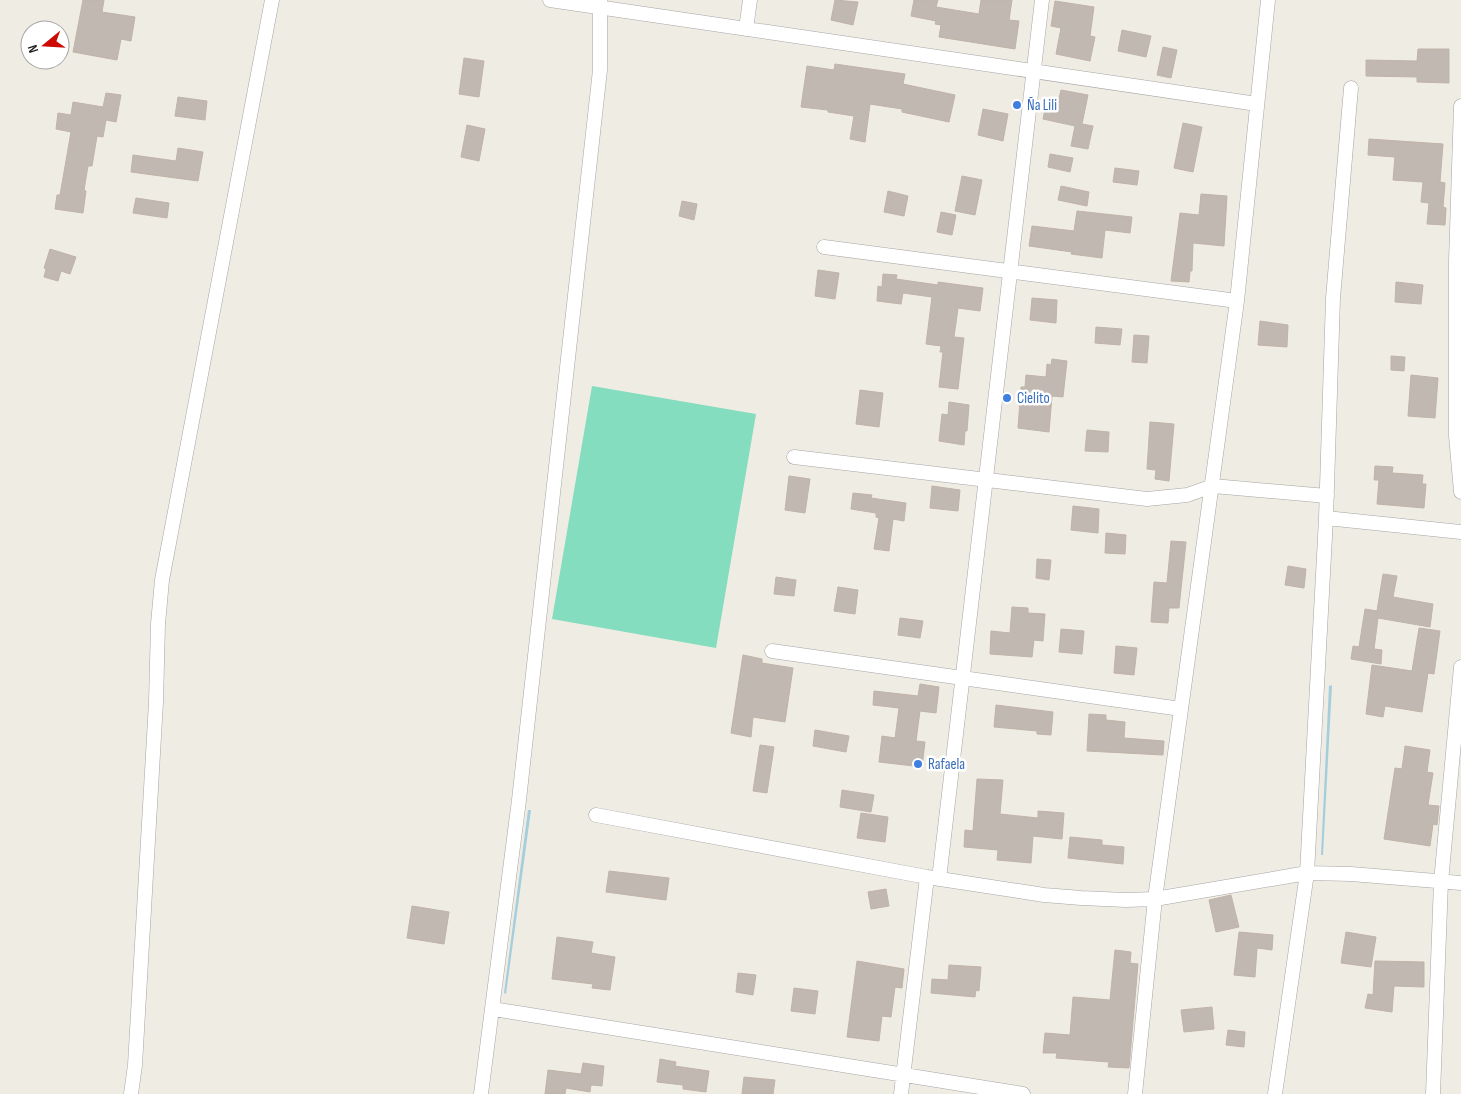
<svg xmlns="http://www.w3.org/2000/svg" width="1461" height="1094" viewBox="0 0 1461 1094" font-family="'Sofia Sans Condensed',sans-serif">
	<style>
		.pitch { fill: #83ddbe }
		.water { fill: #a5cedc }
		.building { fill: #c0b8b1; stroke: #c1b3a7 }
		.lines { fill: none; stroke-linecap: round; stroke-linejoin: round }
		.minor-casing { stroke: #a5a5a5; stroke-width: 15 }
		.minor { stroke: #fff; stroke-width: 14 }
		.shop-dot { fill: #3f7fe0; stroke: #fff; stroke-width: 2 }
		.labels { text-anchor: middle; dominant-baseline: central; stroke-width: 5; stroke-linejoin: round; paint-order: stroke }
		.shop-label { font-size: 15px; fill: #366cbe; stroke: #fff; text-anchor: start }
	</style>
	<rect width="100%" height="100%" fill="#efece4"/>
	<path class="pitch" d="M 592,386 L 756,414 L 716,648 L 552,619 Z"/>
	<path class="water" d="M 1332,685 L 1323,855 L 1321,855 L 1329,686 Z
		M 528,810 L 531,810 L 506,994 L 504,993 Z"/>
	<path class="building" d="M 83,0 L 104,0 L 102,12 L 135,17 L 131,41 L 121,39 L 117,60 L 73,52 Z
		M 835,0 L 858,2 L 853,25 L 831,20 Z
		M 914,0 L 938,0 L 936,7 L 979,14 L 981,0 L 1012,0 L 1009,20 L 1019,21 L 1015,49 L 939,37 L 941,25 L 935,24 L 936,21 L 911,16 Z
		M 1055,1 L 1094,7 L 1090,36 L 1095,37 L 1090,61 L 1056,54 L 1061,28 L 1051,26 Z
		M 1122,30 L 1151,36 L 1146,57 L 1118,51 Z
		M 1163,47 L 1177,50 L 1171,78 L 1157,75 Z
		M 1418,49 L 1449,49 L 1449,83 L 1417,82 L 1417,77 L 1366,76 L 1366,60 L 1417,61 Z
		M 464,58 L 484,61 L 479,97 L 459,94 Z
		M 835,64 L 905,74 L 903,84 L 955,95 L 949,122 L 902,112 L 902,109 L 870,104 L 865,142 L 850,139 L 854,116 L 828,112 L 828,110 L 801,107 L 807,66 L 834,70 Z
		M 1061,90 L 1088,95 L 1082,124 L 1093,126 L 1088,149 L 1071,146 L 1075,126 L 1043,119 L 1046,104 L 1057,107 Z
		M 106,93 L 121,95 L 116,122 L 106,120 L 103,137 L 97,136 L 92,166 L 88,166 L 84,190 L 86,191 L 83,213 L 55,209 L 57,195 L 60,195 L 71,132 L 56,129 L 58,113 L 71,115 L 73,102 L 103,107 Z
		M 178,97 L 207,101 L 205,120 L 175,116 Z
		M 983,109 L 1008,114 L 1003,141 L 978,135 Z
		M 1183,123 L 1202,127 L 1193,172 L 1174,168 Z
		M 467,125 L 485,129 L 479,161 L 461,157 Z
		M 1369,139 L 1443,144 L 1440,182 L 1445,183 L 1443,207 L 1446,208 L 1445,225 L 1427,224 L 1429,203 L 1421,202 L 1423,182 L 1393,180 L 1395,157 L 1368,155 Z
		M 178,148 L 203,152 L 198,181 L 131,172 L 133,155 L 176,161 Z
		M 1050,154 L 1073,158 L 1070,172 L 1048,167 Z
		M 1115,168 L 1139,171 L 1137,185 L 1113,182 Z
		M 962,176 L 982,180 L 975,215 L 955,211 Z
		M 1061,186 L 1089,192 L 1087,206 L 1058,200 Z
		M 888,191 L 908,196 L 904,216 L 884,212 Z
		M 1201,194 L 1227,196 L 1224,246 L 1193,243 L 1192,271 L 1190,271 L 1189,282 L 1171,281 L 1180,213 L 1199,215 Z
		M 136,198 L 169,203 L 167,218 L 133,213 Z
		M 682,201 L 697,204 L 694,220 L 679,216 Z
		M 1077,211 L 1132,217 L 1130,233 L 1105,230 L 1102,258 L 1071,254 L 1072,252 L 1029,246 L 1032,226 L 1074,231 Z
		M 941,212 L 956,215 L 952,235 L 937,232 Z
		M 50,249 L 76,257 L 70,274 L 61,271 L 58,281 L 44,277 L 46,269 L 44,268 Z
		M 818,270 L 839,273 L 835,299 L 815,296 Z
		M 883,274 L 897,275 L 896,279 L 938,285 L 938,282 L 983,288 L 980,311 L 958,308 L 954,337 L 964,338 L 958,389 L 939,387 L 943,352 L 940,352 L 941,346 L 926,344 L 932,297 L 903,293 L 901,304 L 877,301 L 878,286 L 882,287 Z
		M 1396,282 L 1423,285 L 1421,304 L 1395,302 Z
		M 1032,298 L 1057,300 L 1056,323 L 1030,320 Z
		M 1260,321 L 1288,325 L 1287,347 L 1258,345 Z
		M 1096,327 L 1122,329 L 1120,345 L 1095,343 Z
		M 1134,335 L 1149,336 L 1147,363 L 1132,362 Z
		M 1391,356 L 1405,357 L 1404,371 L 1391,370 Z
		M 1052,359 L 1067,361 L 1063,397 L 1052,396 L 1049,432 L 1018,428 L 1021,387 L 1025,387 L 1026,375 L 1046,377 L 1047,364 L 1051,365 Z
		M 1411,375 L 1438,378 L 1435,418 L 1408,416 Z
		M 860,390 L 883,393 L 879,427 L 856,424 Z
		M 949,402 L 969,405 L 967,431 L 965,431 L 964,445 L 939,441 L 942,414 L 948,415 Z
		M 1150,422 L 1174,424 L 1169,481 L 1155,479 L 1156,470 L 1147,469 Z
		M 1087,430 L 1109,432 L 1108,452 L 1085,451 Z
		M 1375,466 L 1393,467 L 1392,473 L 1423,475 L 1422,484 L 1426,484 L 1424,508 L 1377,504 L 1379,480 L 1374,480 Z
		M 789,476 L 810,479 L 805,513 L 785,510 Z
		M 932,486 L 960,490 L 958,511 L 930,508 Z
		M 853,493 L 872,495 L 871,498 L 906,503 L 904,521 L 893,519 L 889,551 L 874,549 L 879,518 L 876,517 L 876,513 L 851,509 Z
		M 1073,506 L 1099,509 L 1098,533 L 1071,530 Z
		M 1106,533 L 1126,535 L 1125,554 L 1105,553 Z
		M 1171,541 L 1186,542 L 1179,608 L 1169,608 L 1168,623 L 1151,622 L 1154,582 L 1167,583 Z
		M 1037,559 L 1051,560 L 1049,580 L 1036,578 Z
		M 1288,566 L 1306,569 L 1304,588 L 1285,585 Z
		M 1383,574 L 1397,576 L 1393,597 L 1433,604 L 1430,627 L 1378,618 L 1374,649 L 1382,650 L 1381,664 L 1351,659 L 1353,646 L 1359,647 L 1365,609 L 1377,611 Z
		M 776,577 L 796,580 L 794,596 L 774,594 Z
		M 838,587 L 858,590 L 855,614 L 834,611 Z
		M 1012,607 L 1028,608 L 1028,613 L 1045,614 L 1043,641 L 1034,640 L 1032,657 L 990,654 L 991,631 L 1010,633 Z
		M 900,618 L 923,621 L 920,638 L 898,635 Z
		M 1419,628 L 1440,631 L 1434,674 L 1428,673 L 1422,712 L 1385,706 L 1383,717 L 1366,714 L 1372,665 L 1412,671 Z
		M 1061,629 L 1084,631 L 1082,654 L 1059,652 Z
		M 1116,646 L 1137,648 L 1134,675 L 1114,673 Z
		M 743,655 L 762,659 L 762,663 L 793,668 L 785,722 L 753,717 L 751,737 L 731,733 Z
		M 920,684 L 939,687 L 936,713 L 920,711 L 916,741 L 925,742 L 922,767 L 879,762 L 882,736 L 895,738 L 899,708 L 873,705 L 874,691 L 918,696 Z
		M 996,705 L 1053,712 L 1051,735 L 1037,734 L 1037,731 L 994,727 Z
		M 1089,714 L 1106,715 L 1106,720 L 1125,722 L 1124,738 L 1164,741 L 1163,755 L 1087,751 Z
		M 815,730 L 849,736 L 846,752 L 813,746 Z
		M 760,745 L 774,747 L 767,793 L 753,791 Z
		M 1405,746 L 1430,750 L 1427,772 L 1433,773 L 1428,805 L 1439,806 L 1437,825 L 1433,824 L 1430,846 L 1384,839 L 1395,768 L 1402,769 Z
		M 977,779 L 1003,780 L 1000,814 L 1038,818 L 1038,811 L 1064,813 L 1062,839 L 1033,836 L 1031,863 L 997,860 L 998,850 L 964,847 L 965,830 L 973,831 Z
		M 842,790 L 874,795 L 871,812 L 840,807 Z
		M 861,813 L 888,817 L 885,842 L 857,838 Z
		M 1070,837 L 1102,840 L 1102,845 L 1124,847 L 1123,864 L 1068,858 Z
		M 609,871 L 669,878 L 666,900 L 606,892 Z
		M 886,889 L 889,906 L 871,909 L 868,892 Z
		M 1231,895 L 1239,927 L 1216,932 L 1209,900 Z
		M 412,906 L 449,912 L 444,944 L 407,938 Z
		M 1239,932 L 1273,935 L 1272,950 L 1257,948 L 1255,977 L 1234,975 Z
		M 1346,932 L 1376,937 L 1371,967 L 1341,963 Z
		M 557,937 L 593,942 L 591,953 L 615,957 L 610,990 L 592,988 L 593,984 L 552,979 Z
		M 1115,950 L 1131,952 L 1130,963 L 1138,964 L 1129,1068 L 1108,1067 L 1109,1062 L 1056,1058 L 1057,1053 L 1043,1053 L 1045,1033 L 1070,1035 L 1073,997 L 1110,1000 Z
		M 857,961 L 904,969 L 902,988 L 895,987 L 891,1017 L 882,1016 L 879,1041 L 847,1037 Z
		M 1375,961 L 1424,962 L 1424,987 L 1394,986 L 1392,1012 L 1365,1008 L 1368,994 L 1373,995 Z
		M 949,965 L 981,967 L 979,991 L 976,990 L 975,997 L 931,993 L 932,979 L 948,980 Z
		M 738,973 L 756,975 L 753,995 L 736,992 Z
		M 794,988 L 818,991 L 815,1014 L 791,1011 Z
		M 1212,1007 L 1214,1029 L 1184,1032 L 1181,1010 Z
		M 1228,1030 L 1245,1032 L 1244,1047 L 1226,1045 Z
		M 660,1059 L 676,1062 L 675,1066 L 709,1071 L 706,1092 L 683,1089 L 683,1085 L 657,1082 Z
		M 583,1063 L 604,1066 L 602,1086 L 591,1085 L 590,1092 L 566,1088 L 565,1094 L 545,1094 L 548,1070 L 581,1074 Z
		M 744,1077 L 775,1080 L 773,1094 L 742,1094 Z"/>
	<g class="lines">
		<defs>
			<path id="minor" d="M 550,0 L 1257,104
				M 746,29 L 750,0
				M 1461,106 L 1456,261 L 1456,436 L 1461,492
				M 824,247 L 1237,301
				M 794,457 L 1147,499 L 1187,495 L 1213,486 L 1327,496
				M 1326,518 L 1461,532
				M 772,651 L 1181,709
				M 596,815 L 927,877 L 1044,895 L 1081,898 L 1126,900 L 1155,899 L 1307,873 L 1351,874 L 1461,883
				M 939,879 L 1042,0
				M 493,1009 L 1023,1094
				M 131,1094 L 135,1065 L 156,702 L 158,624 L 162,580 L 272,0
				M 481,1094 L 519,800 L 600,70 L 600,0
				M 901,1094 L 927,877
				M 1135,1094 L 1155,899 L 1237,301 L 1268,0
				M 1275,1094 L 1307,873 L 1326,518 L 1333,298 L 1351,88
				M 1433,1094 L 1441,882 L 1461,667"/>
		</defs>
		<use href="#minor" class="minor-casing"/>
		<use href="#minor" class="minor"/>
	</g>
	<g class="shop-dot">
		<circle cx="1017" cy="105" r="5"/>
		<circle cx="1007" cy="398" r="5"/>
		<circle cx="918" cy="764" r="5"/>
	</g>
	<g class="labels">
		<g class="shop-label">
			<text x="1027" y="105">Ña Lili</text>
			<text x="1017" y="398">Cielito</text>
			<text x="928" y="764">Rafaela</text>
		</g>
	</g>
	<g transform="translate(45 45) rotate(252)"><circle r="24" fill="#ffffff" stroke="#a5a5a5"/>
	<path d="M0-4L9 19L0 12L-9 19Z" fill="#ca0a03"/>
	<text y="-8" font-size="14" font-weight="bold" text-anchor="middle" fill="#1e1e1e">N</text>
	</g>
</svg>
